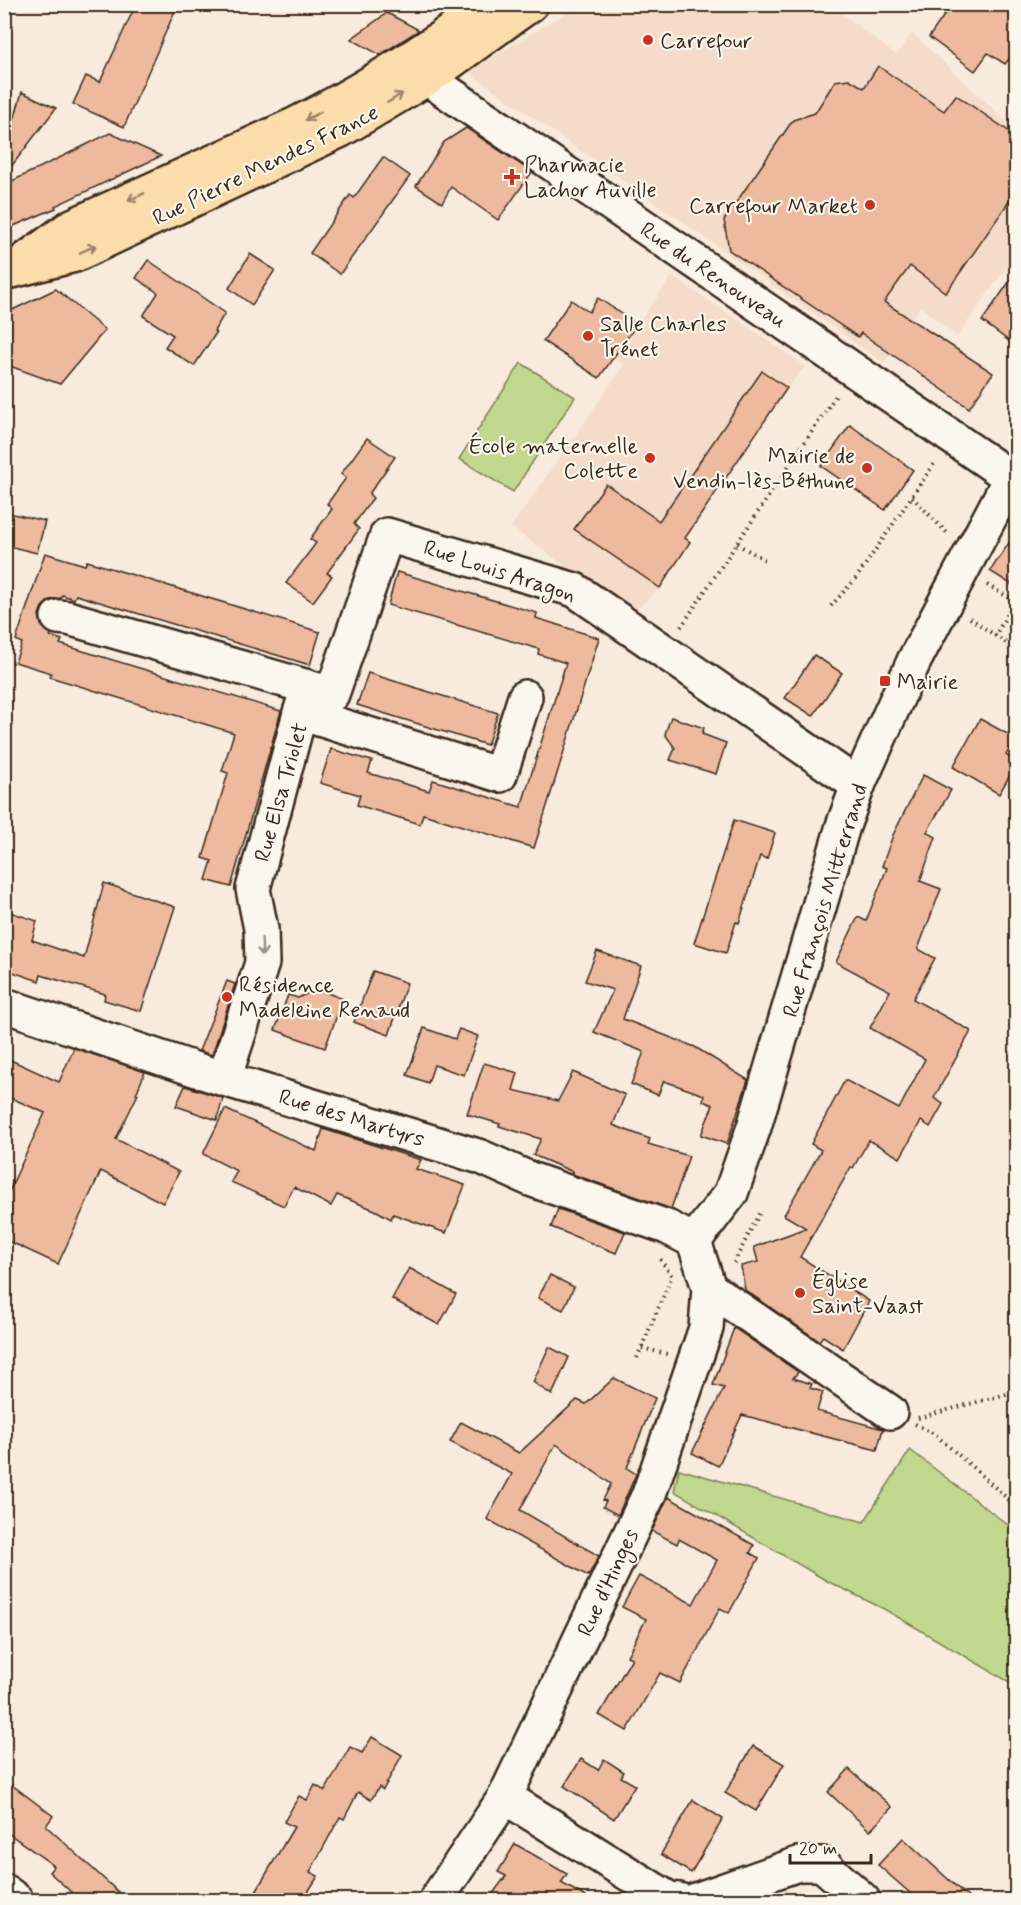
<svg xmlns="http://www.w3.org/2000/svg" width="1021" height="1905" font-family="Mynerve,sans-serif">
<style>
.built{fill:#f5dcca}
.green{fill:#c2d88e;stroke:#7e8156;stroke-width:1.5}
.building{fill:#edba9f;stroke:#3b2a1e;stroke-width:1.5}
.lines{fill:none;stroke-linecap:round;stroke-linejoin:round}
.minor-casing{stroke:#3b2a1e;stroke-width:38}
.major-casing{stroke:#3b2a1e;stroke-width:38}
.path{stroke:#3b2a1e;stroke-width:4;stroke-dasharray:1.5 4.5;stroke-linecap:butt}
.minor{stroke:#fbf7ec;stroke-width:33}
.major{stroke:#faddab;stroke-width:33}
.oneway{stroke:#9a8464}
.oneway2{stroke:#9b9085}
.poi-dot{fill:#c8321e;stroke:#fbf7ec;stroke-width:2}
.labels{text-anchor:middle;stroke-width:4.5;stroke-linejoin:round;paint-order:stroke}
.poi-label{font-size:22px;fill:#3b2a1e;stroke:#fbf7ec;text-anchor:start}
.street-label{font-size:22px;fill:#3b2a1e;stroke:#fbf7ec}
</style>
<rect width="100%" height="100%" fill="#f8ebdd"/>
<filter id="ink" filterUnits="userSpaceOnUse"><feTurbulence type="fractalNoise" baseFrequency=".0167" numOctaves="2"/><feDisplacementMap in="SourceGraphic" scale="12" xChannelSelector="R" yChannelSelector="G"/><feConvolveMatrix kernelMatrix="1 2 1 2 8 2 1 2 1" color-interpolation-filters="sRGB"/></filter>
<g filter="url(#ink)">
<!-- built -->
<g class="built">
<polygon points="579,5 831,5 896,55 912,33 1016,130 1016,254 957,337 920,306 884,363 468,72"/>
<polygon points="672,276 806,366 787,388 685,537 690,542 660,588 632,614 511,527 624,365 614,357"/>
</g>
<!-- green -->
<g class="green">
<polygon points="521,363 575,397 513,492 459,459"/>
<polygon points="910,1450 1016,1531 1016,1686 884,1609 827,1581 674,1491 679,1469 864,1522"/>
</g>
<!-- building -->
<g class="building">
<polygon points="136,4 178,4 124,127 73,104 86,76 100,82"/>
<polygon points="952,4 996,4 1017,19 1017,49 1005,64 988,53 975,71 929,37"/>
<polygon points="387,13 419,30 380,55 351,39"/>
<polygon points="878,66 944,111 956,95 1017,137 1017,190 946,293 910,266 884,302 993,373 969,408 861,333 858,337 729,250 724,220 793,120 815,113 835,81 849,79 864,88"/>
<polygon points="22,92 56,108 4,176 4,155"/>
<polygon points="466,128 532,172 498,220 451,187 442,203 416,186 444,142"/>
<polygon points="110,133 161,156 55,206 56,208 4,230 4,185"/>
<polygon points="383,157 410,176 340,274 310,253 350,195 354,198"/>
<polygon points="250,254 275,270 252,305 229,288"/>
<polygon points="148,260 225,313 214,331 216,333 194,366 165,347 173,335 143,316 158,293 136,278"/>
<polygon points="1017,271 1017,347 982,321"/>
<polygon points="56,289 105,330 60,384 4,364 4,314"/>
<polygon points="598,298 637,324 599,378 543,341 571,300 589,312"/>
<polygon points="762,371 787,388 685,538 690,542 660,588 574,529 606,484 659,521"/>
<polygon points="850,425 913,470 885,510 821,466"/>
<polygon points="367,438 395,457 369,494 373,498 354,524 359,529 327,573 332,576 313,602 286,583 316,543 310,539 332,509 327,504 346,478 341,474"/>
<polygon points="4,512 45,521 37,553 4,545"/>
<polygon points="1017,531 1017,588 990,571"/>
<polygon points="45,553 85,565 87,561 320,632 310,665 76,595 74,599 62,595 61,598 50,600 42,607 39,615 41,625 51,634 50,636 62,640 60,644 281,711 231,887 206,880 212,861 203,858 228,773 222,771 234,733 50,677 51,673 15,662 22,643 16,640"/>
<polygon points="397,572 537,613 536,618 599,638 534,848 423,814 420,824 357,805 360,795 320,783 331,749 372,761 368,773 429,791 433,780 521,807 566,663 538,654 539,649 388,605"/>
<polygon points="814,655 842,673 813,716 785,698"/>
<polygon points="368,673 498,713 487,745 357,705"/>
<polygon points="671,717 704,728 702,734 726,743 716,774 670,760 675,748 665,734"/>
<polygon points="980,719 1015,738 1006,755 1017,763 999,794 953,767"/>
<polygon points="923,775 951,790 927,832 936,837 920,881 941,889 918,949 935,958 913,999 971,1031 934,1098 943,1104 930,1127 921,1121 900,1158 869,1140 853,1168 851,1167 800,1257 869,1301 843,1349 823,1336 819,1341 745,1290 741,1266 758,1262 754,1247 806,1228 784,1215 821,1150 811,1144 845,1080 899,1109 925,1059 870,1028 890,991 836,962 858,917 866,921 887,868 882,866 893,835"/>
<polygon points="734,820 775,833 767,859 760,856 739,923 736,922 726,953 694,943"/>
<polygon points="104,883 175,907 141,1011 104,1000 105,994 41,975 39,981 4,969 4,910 37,921 32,940 84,958"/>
<polygon points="597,951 641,966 623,1019 695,1047 748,1080 727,1144 701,1135 713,1105 703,1101 704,1095 664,1081 658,1095 631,1084 644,1052 594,1032 613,990 585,981"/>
<polygon points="373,971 407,983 389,1035 354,1022"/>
<polygon points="227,981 235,984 212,1055 199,1051"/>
<polygon points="317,989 343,999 325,1048 275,1030 288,995 298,998"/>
<polygon points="424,1028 455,1039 459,1029 478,1036 464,1075 434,1065 428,1083 407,1075"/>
<polygon points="74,1048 145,1072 136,1094 138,1094 116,1139 179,1172 163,1203 101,1171 58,1264 4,1239 4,1202 45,1113 4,1095 4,1057 59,1082"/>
<polygon points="484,1063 518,1073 513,1090 558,1101 573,1072 625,1095 613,1125 650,1139 648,1144 689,1156 671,1209 572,1174 573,1172 533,1155 541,1139 499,1126 500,1124 467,1114"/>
<polygon points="185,1086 223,1098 217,1120 176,1106"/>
<polygon points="225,1109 316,1151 323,1129 421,1160 416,1169 465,1185 446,1233 393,1214 391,1219 375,1210 337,1195 331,1206 294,1187 284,1206 231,1182 237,1171 203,1154"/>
<polygon points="558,1209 625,1232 616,1253 551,1227"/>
<polygon points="409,1268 456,1294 439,1325 392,1299"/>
<polygon points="550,1275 574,1287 563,1310 538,1298"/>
<polygon points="734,1328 798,1372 793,1378 812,1384 810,1388 823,1392 817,1411 883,1429 877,1450 742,1415 718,1466 692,1453 724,1388 713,1385"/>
<polygon points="549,1347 569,1357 552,1395 533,1382"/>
<polygon points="614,1378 655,1398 627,1468 636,1474 618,1515 603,1507 606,1501 603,1500 611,1484 556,1444 520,1510 599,1556 588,1576 487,1519 512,1474 450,1442 461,1422 519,1453 577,1400 586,1404"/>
<polygon points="668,1497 754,1545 750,1553 759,1558 729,1613 720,1608 680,1683 660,1673 627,1731 599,1715 632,1658 627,1656 646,1619 622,1607 628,1596 639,1576 693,1604 717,1560 679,1539 677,1544 652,1531"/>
<polygon points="372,1737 402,1755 383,1790 379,1787 371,1800 358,1792 344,1819 340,1817 310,1872 318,1876 303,1900 272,1900 256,1891 294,1827 284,1822 299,1796 307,1800 315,1785 325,1791 350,1747 362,1753"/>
<polygon points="753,1746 784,1764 756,1811 725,1793"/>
<polygon points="581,1759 598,1770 604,1759 624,1772 621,1777 635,1785 614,1819 564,1786"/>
<polygon points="849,1769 892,1807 870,1831 828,1792"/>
<polygon points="4,1779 53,1816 46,1826 127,1900 80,1900 49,1872 54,1866 4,1830"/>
<polygon points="693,1800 723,1819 691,1873 661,1854"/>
<polygon points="903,1838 971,1900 918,1900 878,1865"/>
<polygon points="515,1844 567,1874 561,1883 592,1900 488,1900 506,1876 498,1872"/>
</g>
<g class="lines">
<!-- minor casing -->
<g class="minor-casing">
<g id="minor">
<polyline points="405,63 1010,477"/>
<polyline points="58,617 68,618 308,687"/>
<polyline points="300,713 308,687 332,694 387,535 575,590 846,777 859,783"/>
<polyline points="4,1005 224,1079 481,1157 530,1179 667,1227 694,1241"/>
<polyline points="224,1079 262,963 261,929 253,889 300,713 500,775 525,697"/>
<polyline points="694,1241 731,1193 754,1127 843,826 859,783 914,661 1016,468"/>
<polyline points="709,1288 890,1412"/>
<polyline points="505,1797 669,1899 679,1900"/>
<polyline points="4,1891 16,1900"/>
<polyline points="436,1900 505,1797 649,1494 706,1328 709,1288 694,1241"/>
<polyline points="696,1900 798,1864 822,1864 863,1900"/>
</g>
</g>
<!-- major casing -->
<g class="major-casing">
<g id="major">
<path d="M25,260L72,226L296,124C364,90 427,49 489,4"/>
<polyline points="4,273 75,255 341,130 428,78 531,4"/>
</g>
</g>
<!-- path -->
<g class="path">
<polyline points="912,497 949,535"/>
<polyline points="737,544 767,561"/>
<polyline points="987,585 1015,601 995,636"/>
<polyline points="831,606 857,577 936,461"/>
<polyline points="970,618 1016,650"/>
<polyline points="681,627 837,394"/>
<polyline points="734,1263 761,1210"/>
<polyline points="642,1348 667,1354"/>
<polyline points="637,1358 672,1276 660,1259"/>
<polyline points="918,1418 1014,1392 1016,1383"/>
<polyline points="915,1424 936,1435 1016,1506"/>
</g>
<!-- minor -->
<use href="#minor" class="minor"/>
<!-- major -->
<use href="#major" class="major"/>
</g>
<!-- one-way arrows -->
<defs><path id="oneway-shaft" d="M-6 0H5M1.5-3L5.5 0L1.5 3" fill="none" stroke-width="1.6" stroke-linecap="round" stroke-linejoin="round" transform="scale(1.5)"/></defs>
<g class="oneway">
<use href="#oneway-shaft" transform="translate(395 98) rotate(-32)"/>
<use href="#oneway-shaft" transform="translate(313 116) rotate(153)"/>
<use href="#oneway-shaft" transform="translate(136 197) rotate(156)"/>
<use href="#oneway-shaft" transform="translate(88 249) rotate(-24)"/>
</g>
<use class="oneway2" href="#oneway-shaft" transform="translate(262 947) rotate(88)"/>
</g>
<!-- markers -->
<g class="poi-dot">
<circle cx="648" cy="40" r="6"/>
<path d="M509 168h6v6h6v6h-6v6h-6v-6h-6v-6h6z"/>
<circle cx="870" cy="205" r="6"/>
<circle cx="588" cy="336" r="6"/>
<circle cx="650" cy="458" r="6"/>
<circle cx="867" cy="468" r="6"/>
<rect x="879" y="675" width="12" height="12" rx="3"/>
<circle cx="227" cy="997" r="6"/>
<circle cx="800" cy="1293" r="6"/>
</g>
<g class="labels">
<!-- poi labels -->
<g class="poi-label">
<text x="660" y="48">Carrefour</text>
<text x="524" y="172">Pharmacie<tspan x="524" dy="25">Lachor Auville</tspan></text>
<text x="858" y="213" text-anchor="end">Carrefour Market</text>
<text x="600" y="331">Salle Charles<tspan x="600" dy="25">Trénet</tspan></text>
<text x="638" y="453" text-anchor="end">École maternelle<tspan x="638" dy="25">Colette</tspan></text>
<text x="855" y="463" text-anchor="end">Mairie de<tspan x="855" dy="25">Vendin-lès-Béthune</tspan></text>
<text x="897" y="689">Mairie</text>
<text x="239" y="992">Résidence<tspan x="239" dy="25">Madeleine Renaud</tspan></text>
<text x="812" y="1288">Église<tspan x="812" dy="25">Saint-Vaast</tspan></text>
</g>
<!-- street labels -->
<g class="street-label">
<text transform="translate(265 164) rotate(-26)" y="8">Rue Pierre Mendes France</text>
<text transform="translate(714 274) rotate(34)" y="8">Rue du Renouveau</text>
<text transform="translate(500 570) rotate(18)" y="8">Rue Louis Aragon</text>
<text transform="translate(280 792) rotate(-74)" y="8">Rue Elsa Triolet</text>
<text transform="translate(824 900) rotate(-73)" y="8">Rue François Mitterrand</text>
<text transform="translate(352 1117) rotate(17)" y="8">Rue des Martyrs</text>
<text transform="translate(607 1582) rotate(-65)" y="8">Rue d'Hinges</text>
</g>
</g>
<!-- margin -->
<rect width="1021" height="1905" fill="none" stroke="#fbf7ec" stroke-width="24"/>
<rect x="12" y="12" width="997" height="1881" fill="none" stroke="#3b2a1e" stroke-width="2" filter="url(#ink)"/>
<!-- scale -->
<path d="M790 1854v9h81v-9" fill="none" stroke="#3b2a1e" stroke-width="3"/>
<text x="799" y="1854" font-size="18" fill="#3b2a1e" stroke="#fbf7ec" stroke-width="4.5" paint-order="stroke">20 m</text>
</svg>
